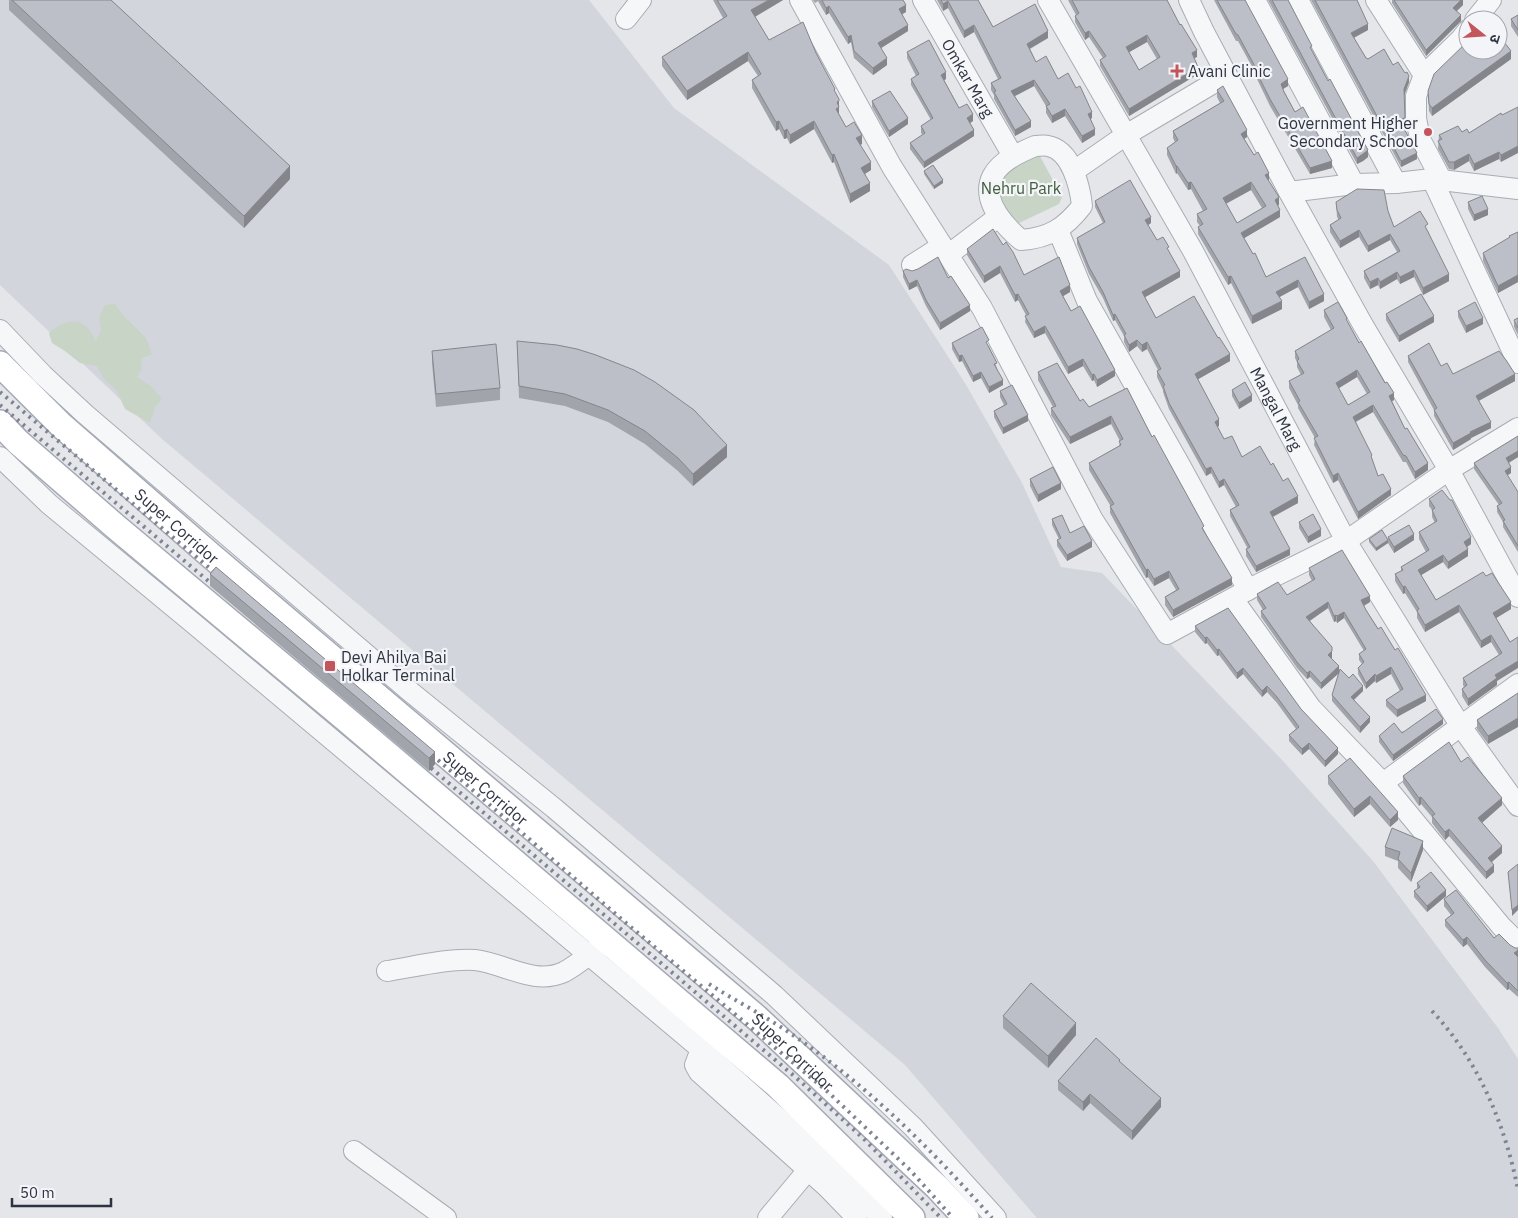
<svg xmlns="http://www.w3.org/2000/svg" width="1518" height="1218" font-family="'IBM Plex Sans','Noto Sans Devanagari',sans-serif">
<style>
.built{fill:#d2d5dc}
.green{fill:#c8d4c6}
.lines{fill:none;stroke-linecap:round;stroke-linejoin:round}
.minor-casing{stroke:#a9adb4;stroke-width:22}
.major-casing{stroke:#a4a9b5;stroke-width:28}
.minor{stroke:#f6f7f9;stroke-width:20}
.major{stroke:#fff;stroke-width:25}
.rail{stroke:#7f8493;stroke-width:4;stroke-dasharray:2.5 5;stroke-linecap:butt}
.wall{fill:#a2a4ab;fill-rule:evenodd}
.shaded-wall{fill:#84868b}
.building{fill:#bcbfc7;stroke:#84868b;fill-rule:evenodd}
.poi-dot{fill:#c2565c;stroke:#f4f5f8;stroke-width:2}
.labels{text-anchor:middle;stroke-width:4.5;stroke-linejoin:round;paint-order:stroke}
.poi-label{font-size:16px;fill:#2d3341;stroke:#f4f5f8;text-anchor:start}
.street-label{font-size:16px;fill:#2d3341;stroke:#f4f5f8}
.park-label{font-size:16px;fill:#3f5c3c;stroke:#f4f5f8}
</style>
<rect width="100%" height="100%" fill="#e4e6ea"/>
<!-- built -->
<polygon class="built" points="0,0 589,0 674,108 889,265 965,383 1021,481 1061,567 1102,573 1282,760 1373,861 1498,1028 1518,1059 1518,1218 1037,1218 905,1065 162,439 0,285"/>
<!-- green -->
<g class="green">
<polygon points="1036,149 1062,197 1059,204 1015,225 984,176"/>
<path d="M115,304L122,314L146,338L152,354L142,358L141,370L137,377L152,387L162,399L155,407L150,423L125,409L117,391L104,379L97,366L80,363L65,351L52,343L49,333C59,324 76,315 88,328C91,331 93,337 96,341L101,330L99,317L105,305Z"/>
</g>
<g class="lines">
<!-- minor casing -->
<g class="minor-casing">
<g id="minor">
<polyline points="800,0 892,167 982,308 1093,520 1167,634 1257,585 1346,541 1449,470 1518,428"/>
<path id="s1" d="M923,0L1013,156"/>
<path id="s2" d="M1048,0L1193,251L1346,541L1460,725L1518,806"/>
<polyline points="1189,0 1204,32 1289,192 1363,325 1449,470 1518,597"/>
<polyline points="1255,0 1354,184"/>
<polyline points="1298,0 1396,183"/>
<polyline points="1376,0 1424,75"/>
<polyline points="626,19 641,0"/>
<polyline points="1475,20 1491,0"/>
<path d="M1035,146C1039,146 1044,145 1048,146C1071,150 1080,186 1082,206C1065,228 1049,238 1021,240C992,215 970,181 1014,156C1021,152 1028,149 1035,146Z"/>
<polyline points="1074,171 1126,135 1227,75"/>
<polyline points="1432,179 1518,363"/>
<polyline points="1441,179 1420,139 1416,118 1416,96 1424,75 1460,40 1468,30"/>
<polyline points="1289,192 1354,184 1396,183 1432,179 1518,189"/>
<polyline points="1058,230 1087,301 1181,467 1248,590"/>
<polyline points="948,255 998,217"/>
<polyline points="912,265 942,246"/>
<polyline points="0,330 43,375 85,414 407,689 554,808 774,995 913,1127 996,1218"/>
<polyline points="0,457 49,504 193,623 701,1049 792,1130 882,1218"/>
<polyline points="1233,599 1311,708 1383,783 1501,926 1518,943"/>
<polyline points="1383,783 1518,684"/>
<path d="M387,971C413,967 449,958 475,960C504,963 534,986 564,972C576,966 587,956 598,948"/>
<polyline points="701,1049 695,1065 699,1072 827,1187 857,1218"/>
<polyline points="354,1151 446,1218"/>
<polyline points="768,1218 808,1170"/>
</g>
</g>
<!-- major casing -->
<g class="major-casing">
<g id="major">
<path id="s3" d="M0,364L62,426L209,554L757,1018L937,1187L966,1218"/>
<polyline points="0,423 18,442 116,527 347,720 778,1086 912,1218"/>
</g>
</g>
<!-- minor -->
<use href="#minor" class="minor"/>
<!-- major -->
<use href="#major" class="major"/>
<!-- rail -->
<g class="rail">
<polyline points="0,392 219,576"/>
<polyline points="0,405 213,585"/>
<polyline points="438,760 626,923 828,1092 910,1170 953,1218"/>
<polyline points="431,768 800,1081 863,1138 941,1218"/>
<path d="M709,984C739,1003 771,1019 800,1040C872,1090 934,1152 992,1218"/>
<path d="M1432,1011C1478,1060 1505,1124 1518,1190"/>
</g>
</g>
<!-- wall -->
<g class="wall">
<polygon points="9,0 111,0 290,179 244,228 9,10"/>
<polygon points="713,0 783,0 755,17 769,40 816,53 835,93 839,106 839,115 846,127 862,144 860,145 871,170 865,174 870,191 850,203 834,162 832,163 814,129 790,144 787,138 784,139 779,129 776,131 752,88 752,80 758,76 748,61 687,100 662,66 662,57 723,18"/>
<polygon points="813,0 903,0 906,12 902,14 908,31 881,48 887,65 873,75 854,58 851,42 848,44 829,13 826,15 818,1 815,3"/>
<polygon points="937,0 978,0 993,27 1048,38 1030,49 1036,62 1058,79 1092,118 1090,119 1095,135 1082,143 1065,116 1052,123 1046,113 1046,106 1034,86 1015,96 1031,127 1015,136 994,99 994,95 991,90 991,83 998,79 974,32 964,38 948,8 943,11"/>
<path d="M1068,0H1167L1197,57L1194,58L1198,74L1129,116L1100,66V60L1103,58L1089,37L1085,40L1075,22V16L1076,15ZM1147,42L1157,59L1139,70L1129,52Z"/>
<polygon points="1214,0 1245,0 1288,86 1283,89 1295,112 1332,168 1310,174 1270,106 1256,77 1256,74 1238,41 1236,41"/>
<polygon points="1268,0 1288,0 1312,52 1368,157 1363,161 1357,164"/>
<polygon points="1311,0 1357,0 1368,30 1354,38 1366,58 1393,65 1409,82 1404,95 1405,124 1403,125 1417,159 1401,167"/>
<polygon points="1392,0 1463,0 1463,5 1457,11 1461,21 1426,56 1392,3"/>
<polygon points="1518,15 1518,37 1511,26 1511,19"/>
<polygon points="907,52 946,79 944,80 959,108 973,121 970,123 974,136 924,168 910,149 910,143 923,135 921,133 921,126 931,120 911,85 911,79 916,76 907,58"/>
<polygon points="1511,59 1432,116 1429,111 1428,91"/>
<path d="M1217,90L1247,137L1244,139L1269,180H1268L1279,205H1278L1280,217L1244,238L1266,277L1305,257L1324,301L1309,309L1298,287L1279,297L1282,309L1252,324L1231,283L1228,285L1198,234V227L1200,226L1197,222V214L1203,211L1191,189L1188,190L1177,173L1176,174L1167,155V148L1175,142L1173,138V131L1220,103L1217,97ZM1251,190L1262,208L1237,223L1226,204Z"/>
<polygon points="872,101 908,124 889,137 872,107"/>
<polygon points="1501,113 1501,162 1499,159 1474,171 1469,161 1454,170 1449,169 1438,149 1439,135 1462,132 1469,133"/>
<polygon points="924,171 943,183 934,189 924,174"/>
<polygon points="1095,201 1151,223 1148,225 1157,240 1169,252 1180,277 1145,297 1156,318 1230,361 1198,379 1219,426 1217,427 1224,439 1242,457 1271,465 1283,481 1298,503 1273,517 1290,555 1256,572 1246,556 1246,549 1248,549 1230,516 1230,510 1236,507 1224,485 1219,488 1211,473 1206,476 1169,409 1163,392 1163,390 1157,377 1157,371 1158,370 1147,349 1142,352 1137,346 1129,352 1124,342 1124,336 1115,320 1113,321 1103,298 1089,274 1077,244 1077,238 1103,223 1095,207"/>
<polygon points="1336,202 1388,211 1394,227 1428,231 1449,281 1423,295 1414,277 1400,284 1397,279 1380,289 1378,285 1370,289 1364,278 1364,271 1397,252 1390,240 1368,252 1359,237 1340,248 1330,232 1330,225 1339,220 1337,217"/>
<polygon points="1468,202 1488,215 1474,221 1468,209"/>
<polygon points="1518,232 1518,282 1498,293 1483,261 1483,253 1509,238 1509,236"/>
<polygon points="1003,245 1024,275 1070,292 1063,296 1071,311 1115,376 1097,387 1094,380 1092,381 1083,366 1068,374 1045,333 1034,338 1025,322 1026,315 1018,300 1015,302 1000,273 984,283 967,255 967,249"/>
<polygon points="903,271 970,311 940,330 926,306 917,286 909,290 903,277"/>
<path d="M1324,310L1347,322L1394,400L1392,401L1405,429L1428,470L1415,479L1406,462H1403L1373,412L1356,422L1372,460L1378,476L1391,495L1358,519L1338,480L1333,483L1314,445L1315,438L1298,408V405L1289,388V381L1301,375L1297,367V362L1295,358V351L1331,330L1324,317ZM1357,377L1367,394L1348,405L1338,388Z"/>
<polygon points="1458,311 1483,324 1466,333 1458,317"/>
<polygon points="1386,314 1434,322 1399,342 1386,320"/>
<polygon points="1518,318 1518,335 1514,327 1514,320"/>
<polygon points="517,341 727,457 693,486 678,471 645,444 608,422 565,406 519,398"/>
<polygon points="952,343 989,346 1003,385 989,393 981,378 973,382 962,361 959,362 952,349"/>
<polygon points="432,351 500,388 500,400 436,407 432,363"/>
<polygon points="1408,356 1441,366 1453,374 1515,381 1479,401 1491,428 1471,438 1471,439 1453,450 1434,416 1434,410 1408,362"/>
<polygon points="1038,372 1080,401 1089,407 1127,388 1152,437 1204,530 1232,585 1173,617 1165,605 1165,597 1176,590 1169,578 1154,586 1148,577 1146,578 1110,513 1110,505 1089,470 1089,463 1119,446 1120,441 1111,424 1070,444 1051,415 1051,408 1053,407 1038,380"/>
<polygon points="1232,390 1252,401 1239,409 1232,396"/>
<polygon points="1000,391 1028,421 1003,434 994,417 994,411 1004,405 1000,397"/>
<polygon points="1518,436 1518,457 1509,463 1511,473 1507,475 1518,492 1518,552 1503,527 1503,522 1497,512 1497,506 1499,505 1474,469 1474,463"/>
<polygon points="1030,479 1061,489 1038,502 1030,486"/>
<polygon points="1429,499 1471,544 1467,547 1468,556 1448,569 1443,562 1421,575 1436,600 1486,576 1511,609 1496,618 1510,642 1497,681 1497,685 1468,706 1462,696 1462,689 1464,687 1463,685 1463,678 1499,655 1491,642 1481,648 1459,612 1425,632 1417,618 1417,612 1405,593 1403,594 1395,581 1395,574 1401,571 1401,567 1426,552 1419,539 1419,532 1435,523 1432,517 1432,510 1429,506"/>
<polygon points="1052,519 1070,533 1092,547 1067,561 1057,546 1057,540 1059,539 1052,525"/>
<polygon points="1299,522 1321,536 1308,543 1299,528"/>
<polygon points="1388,537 1414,540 1394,553 1388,543"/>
<polygon points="1369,539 1388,543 1376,551 1369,542"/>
<polygon points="216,567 435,764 429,771 210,586 210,574"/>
<polygon points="1309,568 1370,602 1364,606 1366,610 1426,701 1397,717 1386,706 1386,700 1400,691 1391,674 1376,683 1375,681 1366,689 1358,674 1358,668 1362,664 1359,660 1359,654 1364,651 1344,618 1337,623 1336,621 1334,622 1328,608 1310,621 1332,658 1331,658 1339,673 1349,678 1363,691 1354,700 1370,722 1360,733 1332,701 1332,695 1339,673 1321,689 1310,677 1307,679 1297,668 1261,617 1261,611 1263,610 1257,600 1257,594 1287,595 1312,581 1309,575"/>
<polygon points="1195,626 1301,709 1338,754 1325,767 1309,749 1302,755 1289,741 1289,735 1296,729 1277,703 1267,692 1262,697 1243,674 1237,679 1219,655 1217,656 1207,643 1205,644 1195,632"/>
<polygon points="1518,693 1488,744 1477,729 1477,720"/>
<polygon points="1443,724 1393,761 1379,742 1379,736"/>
<polygon points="1350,758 1398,820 1390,827 1370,804 1354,817 1328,784 1328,776"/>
<polygon points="1461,762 1502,805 1482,823 1502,853 1492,862 1494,872 1486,879 1449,836 1445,840 1432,823 1432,817 1421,804 1419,806 1403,783 1403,776"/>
<polygon points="1385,847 1423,850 1411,882 1398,868 1398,861 1385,856"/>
<polygon points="1417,883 1446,896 1427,912 1414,897 1414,891 1417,889"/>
<polygon points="1444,899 1494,938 1518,957 1518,997 1509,989 1507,990 1485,967 1467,944 1463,947 1445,926 1445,920 1451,915 1444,906"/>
<polygon points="1003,1016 1076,1035 1048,1068 1003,1028"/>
<polygon points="1120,1062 1161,1107 1132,1140 1090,1103 1083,1111 1058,1090 1058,1081"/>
</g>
<!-- shaded-wall -->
<g class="shaded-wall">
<polygon points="769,0 783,0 751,19 751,10"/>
<polygon points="1461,0 1463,0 1463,5 1453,14 1453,8"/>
<polygon points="948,1 948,8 943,11 943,4"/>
<polygon points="906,5 906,12 899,16 899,9"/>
<polygon points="829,6 829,13 826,15 826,8"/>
<polygon points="1461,15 1461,21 1426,56 1426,50"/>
<polygon points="1368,24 1368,30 1351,39 1351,33"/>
<polygon points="908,25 908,31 878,50 878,43"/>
<polygon points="974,25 974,32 964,38 964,31"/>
<polygon points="1048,31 1048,38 1027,50 1027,44"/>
<polygon points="1089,31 1089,37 1085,40 1085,33"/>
<polygon points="851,35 851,42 848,44 848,37"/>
<polygon points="1147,35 1147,42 1126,54 1126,47"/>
<polygon points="1197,50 1197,57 1192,59 1192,53"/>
<polygon points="1511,51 1511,59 1432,116 1432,108"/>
<polygon points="748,52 748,61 687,100 687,91"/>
<polygon points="887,58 887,65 873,75 873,68"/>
<polygon points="1198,67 1198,74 1129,116 1129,109"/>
<polygon points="946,72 946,79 941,82 941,75"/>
<polygon points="1409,76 1409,82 1404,96 1404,89"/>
<polygon points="1288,79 1288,86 1281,90 1281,84"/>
<polygon points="1034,80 1034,86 1011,98 1011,91"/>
<polygon points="839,101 839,115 836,109 837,102"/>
<polygon points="1065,109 1065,116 1052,123 1052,116"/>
<polygon points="1092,112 1092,118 1088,121 1088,114"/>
<polygon points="973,114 973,121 967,125 967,118"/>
<polygon points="908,118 908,124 889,137 889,131"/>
<polygon points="1405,118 1405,124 1403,125 1401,129 1401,119"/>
<polygon points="779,121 779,129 776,131 776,122"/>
<polygon points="814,121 814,129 790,144 790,135"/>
<polygon points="1031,121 1031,127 1015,136 1015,130"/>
<polygon points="787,129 787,138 784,139 784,131"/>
<polygon points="1095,129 1095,135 1082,143 1082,136"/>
<polygon points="974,130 974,136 924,168 924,162"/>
<polygon points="1247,130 1247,137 1241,141 1241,134"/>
<polygon points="862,135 862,144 856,147 856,138"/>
<polygon points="1518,146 1518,153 1501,162 1501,155"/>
<polygon points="1368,150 1368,157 1363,161 1357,164 1357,158"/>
<polygon points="1499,152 1499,159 1474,171 1474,164"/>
<polygon points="1417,153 1417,159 1401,167 1401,161"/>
<polygon points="834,154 834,162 832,163 832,155"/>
<polygon points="1469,154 1469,161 1454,170 1454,162"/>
<polygon points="1332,161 1332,168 1310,174 1310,168"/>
<polygon points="871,162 871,170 861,176 861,168"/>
<polygon points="290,166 290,179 244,228 244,216"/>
<polygon points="1176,166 1177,166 1177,173 1176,174"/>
<polygon points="1269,173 1269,180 1265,182 1265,175"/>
<polygon points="943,180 943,183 934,189 934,186"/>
<polygon points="1191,182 1191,189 1188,190 1188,183"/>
<polygon points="1251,182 1251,190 1223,205 1223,198"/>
<polygon points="870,183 870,191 850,203 850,194"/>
<polygon points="1279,197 1279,205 1275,207 1275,200"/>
<polygon points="1488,209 1488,215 1474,221 1474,215"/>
<polygon points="1280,210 1280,217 1241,240 1241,233"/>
<polygon points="1151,217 1151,223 1145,227 1145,220"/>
<polygon points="1359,230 1359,237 1340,248 1340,241"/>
<polygon points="1390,234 1390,240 1368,252 1368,246"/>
<polygon points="1000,266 1000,273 984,283 984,276"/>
<polygon points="1414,270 1414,277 1400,284 1400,277"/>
<polygon points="1180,271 1180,277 1142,299 1142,292"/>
<polygon points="1397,272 1397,279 1380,289 1380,282"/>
<polygon points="1449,274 1449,281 1423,295 1423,288"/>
<polygon points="1518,275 1518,282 1498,293 1498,286"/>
<polygon points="1231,276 1231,283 1228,285 1228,277"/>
<polygon points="1378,278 1378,285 1370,289 1370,282"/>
<polygon points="917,280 917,286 909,290 909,284"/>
<polygon points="1298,280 1298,287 1276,299 1276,292"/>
<polygon points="1070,285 1070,292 1060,298 1060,291"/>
<polygon points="1018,294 1018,300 1015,302 1015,295"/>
<polygon points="1324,294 1324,301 1309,309 1309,302"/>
<polygon points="1282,301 1282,309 1252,324 1252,316"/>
<polygon points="970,305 970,311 940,330 940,323"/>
<polygon points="1115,314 1115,320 1113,321 1113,315"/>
<polygon points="1434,316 1434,322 1399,342 1399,336"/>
<polygon points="1483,318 1483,324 1466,333 1466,326"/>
<polygon points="1045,326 1045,333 1034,338 1034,332"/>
<polygon points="1137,340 1137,346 1129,352 1129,345"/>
<polygon points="1147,342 1147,349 1142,352 1142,345"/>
<polygon points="1230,354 1230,361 1195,381 1195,374"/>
<polygon points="962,355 962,361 959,362 959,356"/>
<polygon points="1083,359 1083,366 1068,374 1068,367"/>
<polygon points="1115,370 1115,376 1097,387 1097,380"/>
<polygon points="1357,370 1357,377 1336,390 1336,383"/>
<polygon points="981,372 981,378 973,382 973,376"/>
<polygon points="1094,374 1094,380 1092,381 1092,375"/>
<polygon points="1515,374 1515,381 1476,402 1476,396"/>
<polygon points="1003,380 1003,385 989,393 989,387"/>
<polygon points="1394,393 1394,400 1389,403 1389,396"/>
<polygon points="1252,395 1252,401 1239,409 1239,403"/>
<polygon points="1373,405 1373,412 1353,423 1353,417"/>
<polygon points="1028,415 1028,421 1003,434 1003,428"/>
<polygon points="1111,416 1111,424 1070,444 1070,437"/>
<polygon points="1219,419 1219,426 1215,428 1215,422"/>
<polygon points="1491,422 1491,428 1471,438 1471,439 1453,450 1453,443 1470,432"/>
<polygon points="727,445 727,457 693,486 693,474"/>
<polygon points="1518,451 1518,457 1506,464 1506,458"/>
<polygon points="1428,463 1428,470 1415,479 1415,472"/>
<polygon points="1211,467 1211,473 1206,476 1206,469"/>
<polygon points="1511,467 1511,473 1505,477 1505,471"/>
<polygon points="1338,473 1338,480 1333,483 1333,476"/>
<polygon points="1224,479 1224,485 1219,488 1219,482"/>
<polygon points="1061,483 1061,489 1038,502 1038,495"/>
<polygon points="1391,489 1391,495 1358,519 1358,512"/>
<polygon points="1298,496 1298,503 1270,518 1270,512"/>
<polygon points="1321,529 1321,536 1308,543 1308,537"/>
<polygon points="1414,534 1414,540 1394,553 1394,547"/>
<polygon points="1471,537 1471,544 1464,549 1464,542"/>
<polygon points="1388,540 1388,543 1376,551 1376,548"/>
<polygon points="1092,541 1092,547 1067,561 1067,555"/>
<polygon points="1290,549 1290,555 1256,572 1256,566"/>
<polygon points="1468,549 1468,556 1448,569 1448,562"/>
<polygon points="1443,555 1443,562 1418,577 1418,570"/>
<polygon points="1148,569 1148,577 1146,578 1146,570"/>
<polygon points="1169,571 1169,578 1154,586 1154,579"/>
<polygon points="1232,578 1232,585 1173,617 1173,610"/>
<polygon points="1405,586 1405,593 1403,594 1403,587"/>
<polygon points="1370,596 1370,602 1361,607 1361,600"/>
<polygon points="1328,602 1328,608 1306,623 1306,617"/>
<polygon points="1511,602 1511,609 1493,620 1493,613"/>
<polygon points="1459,605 1459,612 1425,632 1425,625"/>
<polygon points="1344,612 1344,618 1337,623 1337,616"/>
<polygon points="1336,615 1336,621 1334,622 1334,616"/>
<polygon points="1491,635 1491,642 1481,648 1481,641"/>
<polygon points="1207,637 1207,643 1205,644 1205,638"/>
<polygon points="1219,649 1219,655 1217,656 1217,650"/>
<polygon points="1332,651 1332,658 1328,661 1328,655"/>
<polygon points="1518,661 1518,668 1497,681 1497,685 1468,706 1468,699 1495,675"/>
<polygon points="1339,666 1339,673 1321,689 1321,683"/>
<polygon points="1391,667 1391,674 1376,683 1376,676"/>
<polygon points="1243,668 1243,674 1237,679 1237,673"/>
<polygon points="1310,671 1310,677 1307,679 1307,673"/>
<polygon points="1375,674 1375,681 1366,689 1366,683"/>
<polygon points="1267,686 1267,692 1262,697 1262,691"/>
<polygon points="1363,686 1363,691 1351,702 1351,697"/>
<polygon points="1426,695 1426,701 1397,717 1397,710"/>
<polygon points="1370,717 1370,722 1360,733 1360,727"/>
<polygon points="1518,718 1518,727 1488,744 1488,736"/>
<polygon points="1443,719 1443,724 1393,761 1393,755"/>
<polygon points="1309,743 1309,749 1302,755 1302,749"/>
<polygon points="1338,748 1338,754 1325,767 1325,761"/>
<polygon points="435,752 435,764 429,771 429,758"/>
<polygon points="1370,796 1370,804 1354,817 1354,809"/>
<polygon points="1421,797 1421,804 1419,806 1419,798"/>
<polygon points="1502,798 1502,805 1478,826 1478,818"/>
<polygon points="1398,812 1398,820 1390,827 1390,820"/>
<polygon points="1449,829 1449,836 1445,840 1445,832"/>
<polygon points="1423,841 1423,850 1411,882 1411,873"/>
<polygon points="1502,846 1502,853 1488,865 1488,858"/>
<polygon points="1494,865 1494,872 1486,879 1486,872"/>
<polygon points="1446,890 1446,896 1427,912 1427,906"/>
<polygon points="1518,905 1518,910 1512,916 1512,910"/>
<polygon points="1467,937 1467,944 1463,947 1463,940"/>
<polygon points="1518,950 1518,957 1514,953"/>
<polygon points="1509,982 1509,989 1507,990 1507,983"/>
<polygon points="1076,1023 1076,1035 1048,1068 1048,1056"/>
<polygon points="1090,1094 1090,1103 1083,1111 1083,1102"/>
<polygon points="1161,1098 1161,1107 1132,1140 1132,1131"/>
</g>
<!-- building -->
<g class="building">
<polygon points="12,0 111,0 290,166 244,216"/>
<polygon points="717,0 769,0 751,10 769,40 803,22 816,53 835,89 834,90 839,99 839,101 837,102 839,107 836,109 846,127 854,122 862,135 856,138 871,162 861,168 870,183 850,194 834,154 832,155 814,121 790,135 787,129 784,131 779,121 776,122 752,80 761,74 748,52 687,91 662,57 727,16"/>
<polygon points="822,0 903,0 906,5 899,9 908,25 878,43 887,58 873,68 854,51 851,35 848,37 829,6 826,8"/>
<polygon points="941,0 978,0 993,27 1035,4 1048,31 1027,44 1036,62 1046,56 1058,79 1068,73 1076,88 1080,86 1092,112 1088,114 1095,129 1082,136 1065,109 1052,116 1046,106 1050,104 1034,80 1011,91 1031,121 1015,130 994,92 996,91 991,83 1001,78 974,25 964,31 948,1 943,4"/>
<path d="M1072,0H1167L1180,25L1181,24L1197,50L1192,53L1198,67L1129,109L1100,60L1106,56L1089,31L1085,33L1075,16L1079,13ZM1147,35L1160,57L1139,70L1126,47Z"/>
<polygon points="1217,0 1245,0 1288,79 1281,84 1284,92 1295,112 1303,107 1332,161 1310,168 1270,99 1256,71 1257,70 1238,35 1236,34"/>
<polygon points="1272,0 1288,0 1312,46 1310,47 1328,81 1330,79 1368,150 1363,154 1357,158"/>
<polygon points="1315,0 1357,0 1368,24 1351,33 1366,58 1368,59 1384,49 1393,65 1398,62 1405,73 1407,72 1409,76 1404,89 1405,118 1401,119 1403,122 1401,123 1417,153 1401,161"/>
<polygon points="1394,0 1461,0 1453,8 1461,15 1426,50"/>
<polygon points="1518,15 1518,30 1511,19"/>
<polygon points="1498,34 1511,51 1432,108 1429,104 1428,91 1434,74 1468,41 1468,50 1498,50"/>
<polygon points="929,40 946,72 941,75 959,108 967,104 973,114 967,118 974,130 924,162 910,143 925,133 921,126 933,118 911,79 919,74 907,52"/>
<path d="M1223,86L1247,130L1241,134L1254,155L1258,152L1269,173L1265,175L1279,197L1275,200L1280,210L1241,233L1253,254L1255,253L1266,277L1305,257L1324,294L1309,302L1298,280L1276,292L1282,301L1252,316L1231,276L1228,277L1198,227L1203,224L1197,214L1207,209L1191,182L1188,183L1177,166H1176L1167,148L1178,140L1173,131L1224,101L1217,90ZM1251,182L1266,206L1237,223L1223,198Z"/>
<polygon points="890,91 908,118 889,131 872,101"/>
<polygon points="1518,107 1518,146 1501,155 1499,152 1474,164 1469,154 1454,162 1449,162 1438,141 1442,139 1439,135 1458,126 1462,132 1467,129 1469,133 1501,113 1502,115"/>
<polygon points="933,165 943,180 934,186 924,171"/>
<polygon points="1130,180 1151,217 1145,220 1157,240 1163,237 1169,247 1167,248 1180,271 1142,292 1156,318 1194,296 1218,338 1219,337 1230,354 1195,374 1219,419 1215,422 1224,439 1232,436 1242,457 1260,446 1271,465 1273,463 1283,481 1288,478 1298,496 1270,512 1290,549 1256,566 1246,549 1250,547 1230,510 1239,505 1224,479 1219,482 1211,467 1206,469 1169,403 1163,386 1165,385 1157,371 1161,369 1147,342 1142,345 1137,340 1129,345 1124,335 1126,334 1115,314 1113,315 1103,292 1089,267 1077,238 1105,222 1095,201"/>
<polygon points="1357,189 1384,190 1388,211 1394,227 1420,211 1428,224 1425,226 1449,274 1423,288 1414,270 1400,277 1397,272 1380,282 1378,278 1370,282 1364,271 1400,251 1390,234 1368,246 1359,230 1340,241 1330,225 1341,218 1337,210 1336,202"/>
<polygon points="1482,196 1488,209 1474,215 1468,202"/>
<polygon points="993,229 1003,245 1006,242 1013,252 1024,275 1059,257 1070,285 1060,291 1071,311 1080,306 1115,370 1097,380 1094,374 1092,375 1083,359 1068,367 1045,326 1034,332 1025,316 1029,314 1018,294 1015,295 1000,266 984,276 967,249"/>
<polygon points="1518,232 1518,275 1498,286 1483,253 1510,237 1509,236"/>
<polygon points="938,257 948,278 951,276 970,305 940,323 926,300 917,280 909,284 903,271 906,269 912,271 918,269"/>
<polygon points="1421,294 1434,316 1399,336 1386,314"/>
<path d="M1338,302L1347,318L1346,319L1359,343L1361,341L1385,383L1387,382L1394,393L1389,396L1405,429L1407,428L1428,463L1415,472L1406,456L1403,455L1373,405L1353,417L1372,455L1371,456L1378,476L1383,474L1391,489L1358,512L1338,473L1333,476L1314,438L1318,436L1298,402L1300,401L1289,381L1304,373L1297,361L1299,359L1295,351L1334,328L1324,310ZM1357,370L1370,392L1348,405L1336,383Z"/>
<polygon points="1475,302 1483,318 1466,326 1458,311"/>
<polygon points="1518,318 1518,328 1514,320"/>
<polygon points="982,327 989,340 986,342 997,363 994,364 1003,380 989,387 981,372 973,376 962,355 959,356 952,343"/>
<polygon points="517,341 557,345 577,349 596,355 634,370 655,382 694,410 727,445 693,474 678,458 645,431 608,410 565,394 519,386"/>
<polygon points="1429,343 1441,366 1447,363 1453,374 1499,351 1506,360 1515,374 1476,396 1491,422 1470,432 1471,433 1453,443 1434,410 1437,408 1408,356"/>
<polygon points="496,344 500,388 436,394 432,351"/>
<polygon points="1057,363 1080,401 1083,399 1089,407 1127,388 1152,437 1154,435 1204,526 1202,528 1232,578 1173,610 1165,597 1179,589 1169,571 1154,579 1148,569 1146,570 1110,506 1114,504 1089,463 1121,445 1119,441 1123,439 1111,416 1070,437 1051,408 1056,406 1038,372"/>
<polygon points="1245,382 1252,395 1239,403 1232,390"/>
<polygon points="1012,385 1028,415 1003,428 994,411 1007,404 1000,391"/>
<polygon points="1518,436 1518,451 1506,458 1511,467 1505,471 1518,492 1518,546 1503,521 1505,520 1497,506 1502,503 1474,463"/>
<polygon points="1053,467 1061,483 1038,495 1030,479"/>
<polygon points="1442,490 1450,500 1452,500 1471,537 1464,542 1468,549 1448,562 1443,555 1418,570 1436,600 1483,572 1486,576 1492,573 1511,602 1493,613 1510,642 1518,637 1518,661 1495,675 1497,678 1468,699 1462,689 1467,685 1463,678 1502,653 1491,635 1481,641 1459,605 1425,625 1417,611 1419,609 1405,586 1403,587 1395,574 1403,570 1401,567 1429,550 1419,532 1437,521 1432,510 1435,508 1429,499"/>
<polygon points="1313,514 1321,529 1308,537 1299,522"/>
<polygon points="1062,515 1070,533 1084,526 1092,541 1067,555 1057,540 1061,538 1052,519"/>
<polygon points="1409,525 1414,534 1394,547 1388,537"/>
<polygon points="1382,530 1388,540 1376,548 1369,539"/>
<polygon points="1342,550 1370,596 1361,600 1366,610 1378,629 1381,627 1395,650 1398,648 1426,695 1397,710 1386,700 1403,689 1391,667 1376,676 1375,674 1366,683 1358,668 1364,662 1359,654 1366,649 1344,612 1337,616 1336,615 1334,616 1328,602 1306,617 1332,647 1332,651 1328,655 1339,666 1321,683 1310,671 1307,673 1297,662 1261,611 1266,608 1257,594 1278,582 1287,595 1315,579 1309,568"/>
<polygon points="216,567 435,752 429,758 210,574"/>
<polygon points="1228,608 1301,709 1338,748 1325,761 1309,743 1302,749 1289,735 1299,727 1277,697 1267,686 1262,691 1243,668 1237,673 1219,649 1217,650 1207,637 1205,638 1195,626"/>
<polygon points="1340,669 1349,678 1353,674 1363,686 1351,697 1370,717 1360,727 1332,695"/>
<polygon points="1518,693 1518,718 1488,736 1477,720"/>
<polygon points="1436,709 1443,719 1393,755 1379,736 1394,723 1402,733"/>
<polygon points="1449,742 1461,762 1468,757 1502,798 1478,818 1502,846 1488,858 1494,865 1486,872 1449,829 1445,832 1432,816 1435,814 1421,797 1419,798 1403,776"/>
<polygon points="1350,758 1398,812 1390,820 1370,796 1354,809 1328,776"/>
<polygon points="1392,828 1423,841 1411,873 1398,859 1400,852 1385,847"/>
<polygon points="1518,864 1518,905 1512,910 1508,872"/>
<polygon points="1431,872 1446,890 1427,906 1414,891 1420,887 1417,883"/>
<polygon points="1456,890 1494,938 1499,934 1510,945 1515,948 1518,948 1518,950 1514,953 1518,957 1518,991 1509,982 1507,983 1485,960 1467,937 1463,940 1445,920 1454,913 1444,899"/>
<polygon points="1031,983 1076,1023 1048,1056 1003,1016"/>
<polygon points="1096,1038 1120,1060 1119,1061 1161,1098 1132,1131 1090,1094 1083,1102 1058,1081"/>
</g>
<!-- markers -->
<g class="poi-dot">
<path d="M1174.5 63.5h5v5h5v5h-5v5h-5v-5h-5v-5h5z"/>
<circle cx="1428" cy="132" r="5"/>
<rect x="324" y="660" width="12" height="12" rx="2.5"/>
</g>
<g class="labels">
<!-- poi labels -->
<g class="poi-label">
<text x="1188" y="77">Avani Clinic</text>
<text x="1418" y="129" text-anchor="end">Government Higher<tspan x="1418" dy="18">Secondary School</tspan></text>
<text x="341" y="663">Devi Ahilya Bai<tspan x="341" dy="18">Holkar Terminal</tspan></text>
</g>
<!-- street labels -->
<g class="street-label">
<text dy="6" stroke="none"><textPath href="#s1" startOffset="90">Omkar Marg</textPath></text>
<text dy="6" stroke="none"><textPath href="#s2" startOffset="468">Mangal Marg</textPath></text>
<text dy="6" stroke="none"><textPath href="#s3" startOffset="240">Super Corridor</textPath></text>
<text dy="6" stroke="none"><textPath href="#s3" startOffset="645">Super Corridor</textPath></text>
<text dy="6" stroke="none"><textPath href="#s3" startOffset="1050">Super Corridor</textPath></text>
</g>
<!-- park labels -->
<g class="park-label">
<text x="1021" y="194">Nehru Park</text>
</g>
</g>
<!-- north arrow -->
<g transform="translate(1483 35) rotate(107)"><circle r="24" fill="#f4f5f8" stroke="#a4a7af"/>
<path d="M0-4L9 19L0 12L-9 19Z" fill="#c2565c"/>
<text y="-8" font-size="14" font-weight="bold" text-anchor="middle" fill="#2d3341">उ</text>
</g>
<!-- scale -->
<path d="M12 1198v8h99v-8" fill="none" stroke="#2d3341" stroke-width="2.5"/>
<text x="20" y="1198" font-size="15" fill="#2d3341" stroke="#f4f5f8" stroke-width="4" paint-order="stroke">50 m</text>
</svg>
